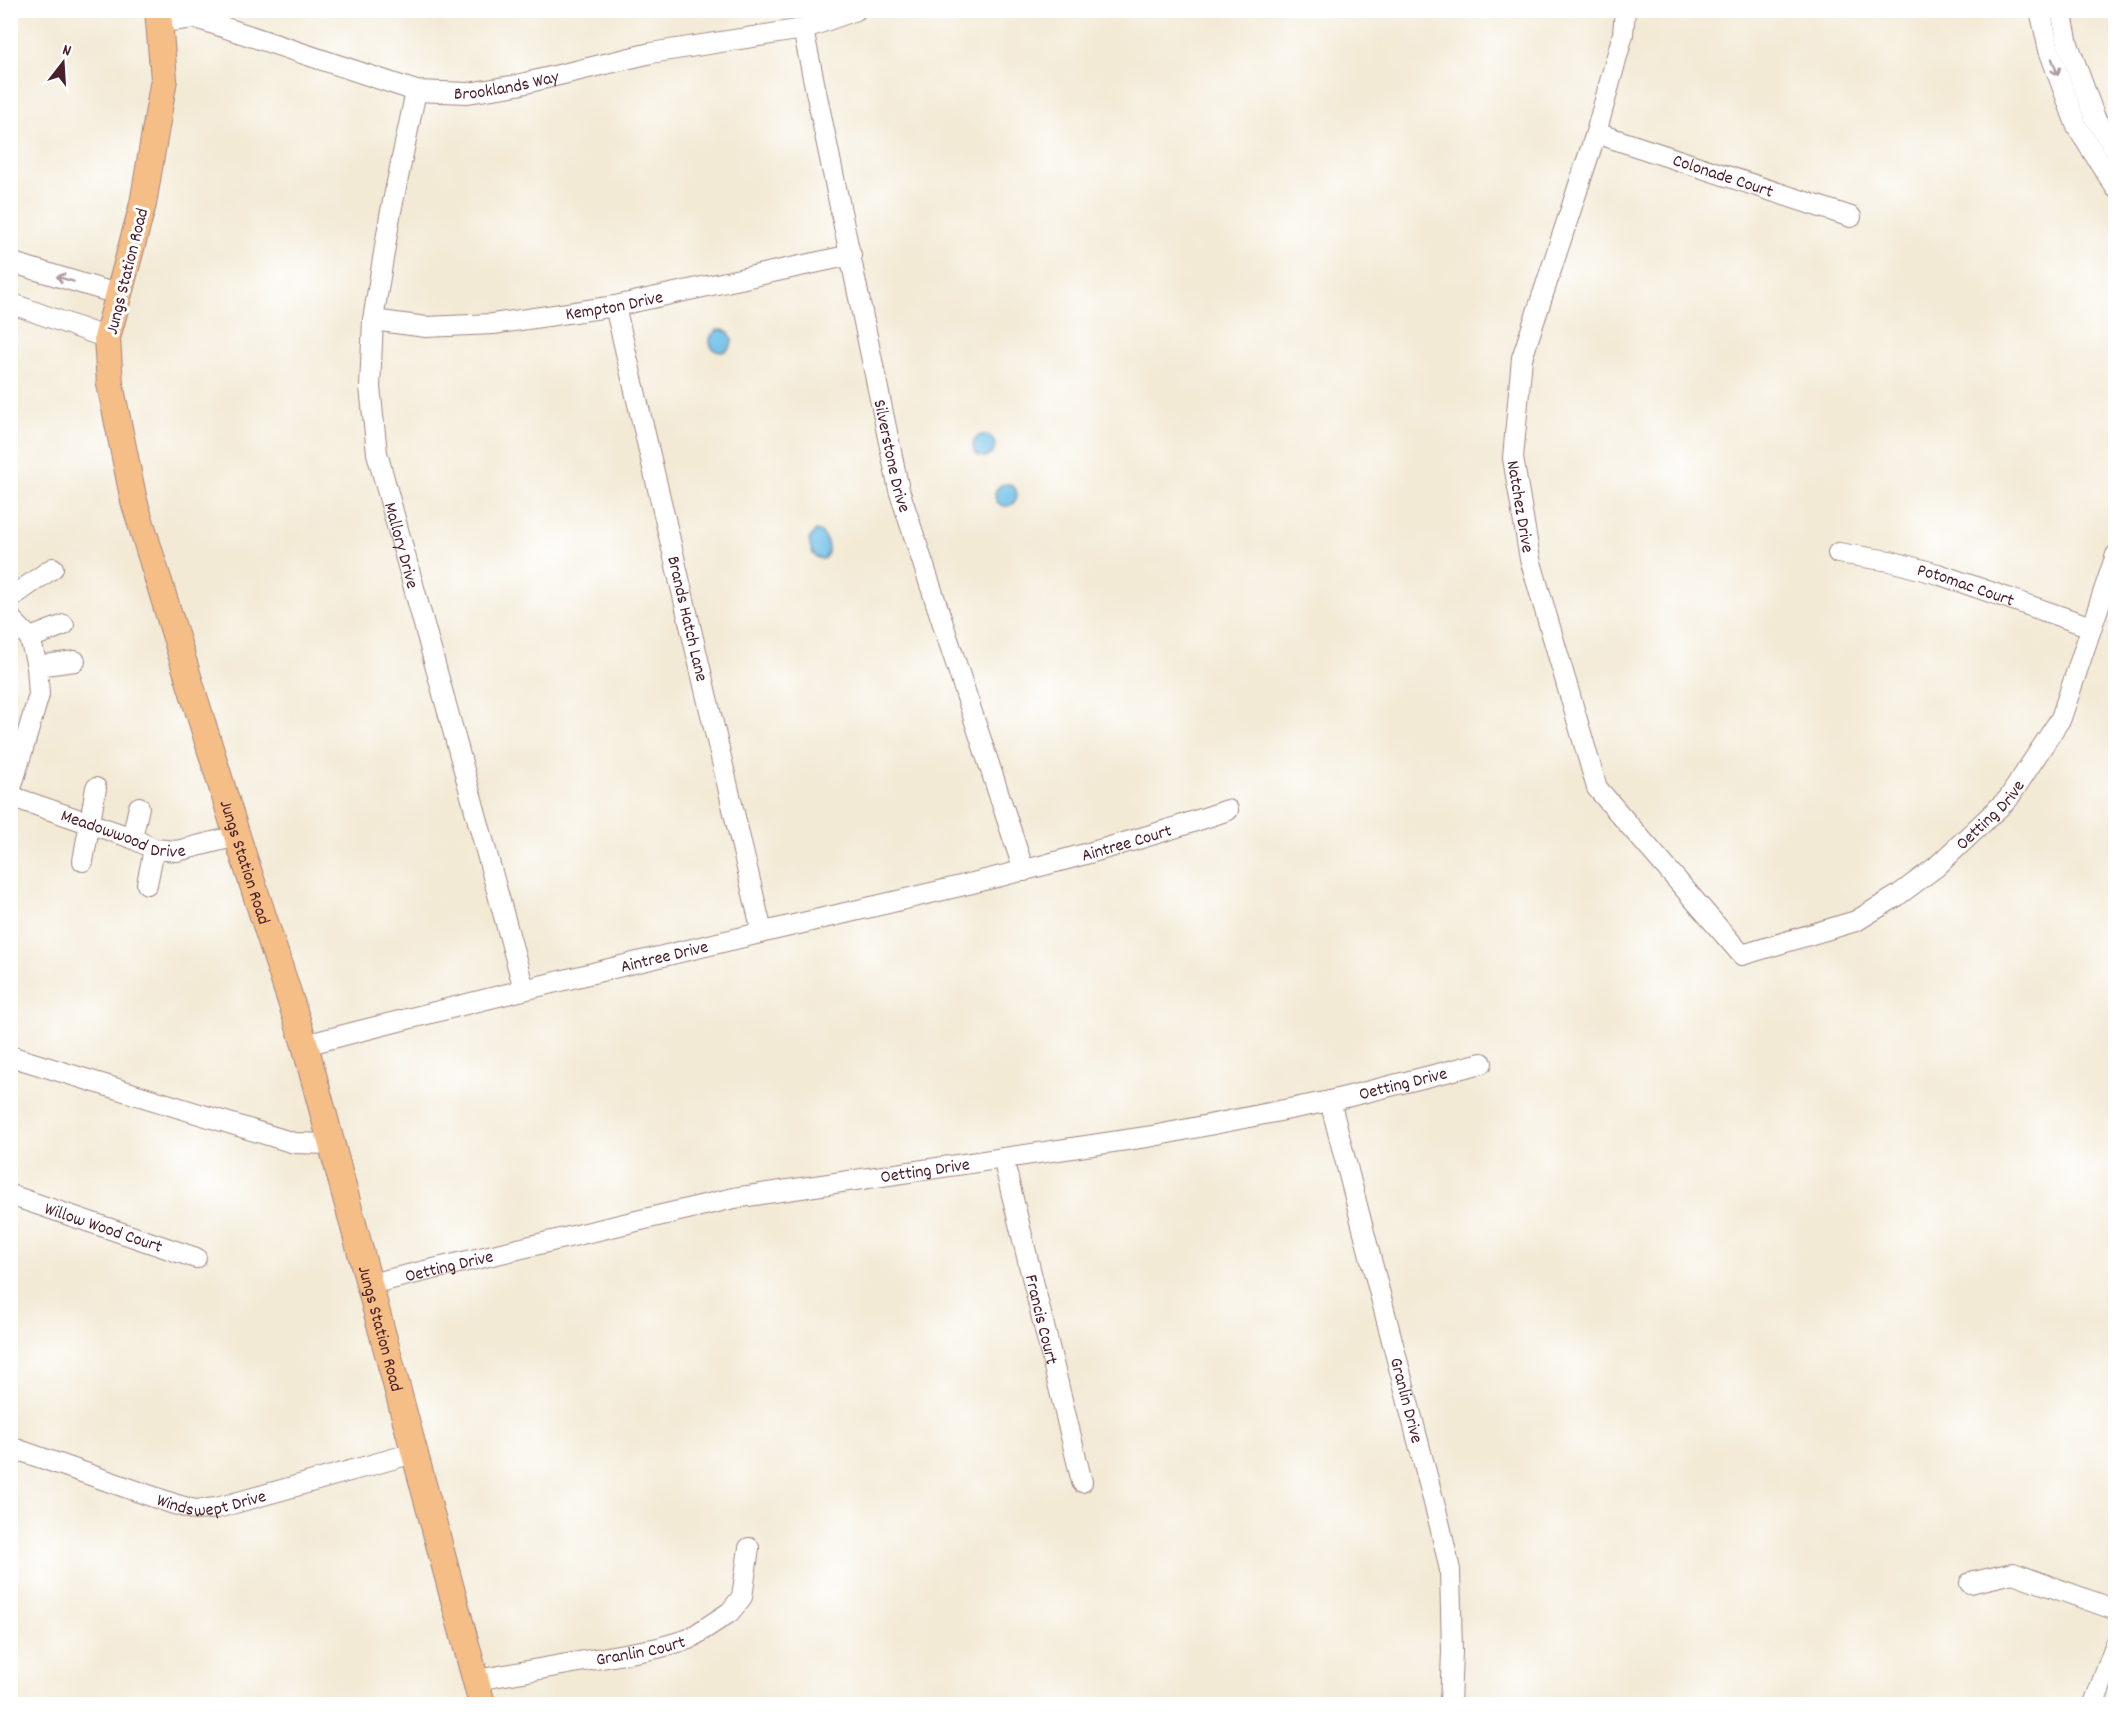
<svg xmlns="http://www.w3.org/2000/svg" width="2126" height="1715" font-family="Dekko,sans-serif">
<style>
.water{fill:#6cbfe8;stroke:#5b6f8a;stroke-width:1.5}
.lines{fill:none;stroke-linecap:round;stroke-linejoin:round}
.minor-casing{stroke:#9e8480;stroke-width:22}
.major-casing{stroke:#9e8480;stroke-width:28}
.minor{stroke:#fff;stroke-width:20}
.major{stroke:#f6be87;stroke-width:26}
.oneway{stroke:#ae9aa0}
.labels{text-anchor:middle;stroke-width:6;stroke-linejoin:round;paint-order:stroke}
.street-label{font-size:18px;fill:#4a1f2b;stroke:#fff}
</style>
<rect width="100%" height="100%" fill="#fff"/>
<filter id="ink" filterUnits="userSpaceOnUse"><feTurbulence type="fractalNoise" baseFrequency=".0167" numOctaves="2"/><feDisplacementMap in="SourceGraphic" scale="12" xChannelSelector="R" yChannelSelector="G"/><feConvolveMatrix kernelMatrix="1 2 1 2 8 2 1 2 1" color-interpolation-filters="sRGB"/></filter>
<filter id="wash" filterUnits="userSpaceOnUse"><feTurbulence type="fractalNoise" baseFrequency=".008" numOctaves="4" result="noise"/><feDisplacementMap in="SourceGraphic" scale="24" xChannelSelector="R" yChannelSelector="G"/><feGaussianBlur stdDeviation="1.35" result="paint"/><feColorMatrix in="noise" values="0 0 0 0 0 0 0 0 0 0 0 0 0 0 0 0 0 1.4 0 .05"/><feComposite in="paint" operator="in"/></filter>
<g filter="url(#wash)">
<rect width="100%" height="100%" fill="#f3ead5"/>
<!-- water -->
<g class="water">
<circle cx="721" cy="341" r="11"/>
<circle cx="984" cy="446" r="11"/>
<circle cx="1006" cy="495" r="11"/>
<path d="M815,531C826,532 828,543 828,553L824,559C812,559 811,549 809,540Z"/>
</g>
</g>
<g filter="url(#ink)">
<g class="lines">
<!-- minor casing -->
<g class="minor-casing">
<g id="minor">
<path id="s1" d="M1625,10L1623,34L1596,133L1522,358L1513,458L1530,559L1597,788L1742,955L1856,921L1897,896L1936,867L2008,799L2061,718L2116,555"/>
<polyline points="2040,10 2049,50 2077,127 2116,188"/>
<polyline points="2061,10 2068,44 2095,118 2116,151"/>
<path id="s2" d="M161,22L196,18L416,91L468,93L517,85L651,53L803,29L856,10"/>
<path id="s3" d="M803,29L899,490L1024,871"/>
<path id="s4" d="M416,91L390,216L373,320L370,387L377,453L524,989"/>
<path id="s5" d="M1596,133L1851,217"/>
<polyline points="10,262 120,295"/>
<polyline points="10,303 107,338"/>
<path id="s6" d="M615,306L762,932"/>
<path id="s7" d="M373,320L426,327L493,324L615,306L851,255"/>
<path id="s8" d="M1838,553L1890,561L1938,574L2091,627"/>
<polyline points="10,598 53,568"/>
<polyline points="10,618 30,638 37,666 39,695 10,792"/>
<polyline points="30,638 64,625"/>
<polyline points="37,666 75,661"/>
<path id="s9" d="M10,796L132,838L154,849L177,851L237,836"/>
<polyline points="132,838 139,807"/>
<polyline points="83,861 96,788"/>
<polyline points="147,884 154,849"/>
<path id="s10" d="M305,1045C472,1002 639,961 807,922C948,889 1090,858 1228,810"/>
<polyline points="10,1056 294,1143 331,1144"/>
<path id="s11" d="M1330,1101L1440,1526L1450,1570L1452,1652L1450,1704"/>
<path id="s12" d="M1003,1158L1082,1482"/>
<path id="s13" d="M10,1195L196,1258"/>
<path id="s14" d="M370,1284L734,1198L1153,1136L1330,1101L1482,1063"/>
<path id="s15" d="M10,1447L174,1504L195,1510L217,1508L414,1453"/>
<polyline points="1970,1583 2013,1573 2116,1610"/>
<path id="s16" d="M477,1680L658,1648L689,1639L730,1612L742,1597L749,1548"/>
<polyline points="2094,1704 2116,1644"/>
</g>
</g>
<!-- major casing -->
<g class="major-casing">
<g id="major">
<path id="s17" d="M158,10L164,79L143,204L107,338L110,384L134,501L237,836L305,1045L482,1704"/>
</g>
</g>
<!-- minor -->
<use href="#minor" class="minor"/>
<!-- major -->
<use href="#major" class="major"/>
</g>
<!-- one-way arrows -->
<defs><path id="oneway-shaft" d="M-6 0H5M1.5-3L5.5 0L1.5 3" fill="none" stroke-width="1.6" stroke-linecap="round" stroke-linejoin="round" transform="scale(1.5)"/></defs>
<g class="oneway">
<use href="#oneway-shaft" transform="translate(2055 67) rotate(70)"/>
<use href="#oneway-shaft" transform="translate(65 279) rotate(-163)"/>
</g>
</g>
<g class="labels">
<!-- street labels -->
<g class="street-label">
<text dy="6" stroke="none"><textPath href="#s2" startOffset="358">Brooklands Way</textPath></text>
<text dy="6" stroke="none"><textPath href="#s5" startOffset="134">Colonade Court</textPath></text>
<text transform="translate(126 271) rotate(-76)" y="6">Jungs Station Road</text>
<text dy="6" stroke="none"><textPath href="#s7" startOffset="243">Kempton Drive</textPath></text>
<text dy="6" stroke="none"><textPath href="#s3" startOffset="436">Silverstone Drive</textPath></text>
<text dy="6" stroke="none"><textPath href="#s1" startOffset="513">Natchez Drive</textPath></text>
<text dy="6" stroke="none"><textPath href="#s4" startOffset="462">Mallory Drive</textPath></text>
<text dy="6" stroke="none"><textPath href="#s8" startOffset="132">Potomac Court</textPath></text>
<text dy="6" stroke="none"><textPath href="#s6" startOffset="321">Brands Hatch Lane</textPath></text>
<text dy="6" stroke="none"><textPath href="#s1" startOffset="1317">Oetting Drive</textPath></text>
<text dy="6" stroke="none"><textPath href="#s9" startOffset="120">Meadowwood Drive</textPath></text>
<text dy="6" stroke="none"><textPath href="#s10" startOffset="846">Aintree Court</textPath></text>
<text dy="6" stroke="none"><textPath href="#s17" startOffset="878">Jungs Station Road</textPath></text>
<text dy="6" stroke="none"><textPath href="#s10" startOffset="370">Aintree Drive</textPath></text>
<text dy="6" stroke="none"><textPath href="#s14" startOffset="1053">Oetting Drive</textPath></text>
<text dy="6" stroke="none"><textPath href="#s14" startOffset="567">Oetting Drive</textPath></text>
<text dy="6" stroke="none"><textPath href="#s13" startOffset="99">Willow Wood Court</textPath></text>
<text dy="6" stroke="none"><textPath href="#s14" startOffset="81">Oetting Drive</textPath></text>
<text dy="6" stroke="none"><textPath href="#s12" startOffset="166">Francis Court</textPath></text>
<text dy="6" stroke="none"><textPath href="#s17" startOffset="1364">Jungs Station Road</textPath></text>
<text dy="6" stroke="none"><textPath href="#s11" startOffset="309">Granlin Drive</textPath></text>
<text dy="6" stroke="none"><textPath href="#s15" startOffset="212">Windswept Drive</textPath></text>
<text dy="6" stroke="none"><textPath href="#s16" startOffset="166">Granlin Court</textPath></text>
</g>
</g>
<!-- margin -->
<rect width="2126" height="1715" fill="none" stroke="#fff" stroke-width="36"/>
<!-- north arrow -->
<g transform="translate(63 63) rotate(17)" stroke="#ffffff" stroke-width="4.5" paint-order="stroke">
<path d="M0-4.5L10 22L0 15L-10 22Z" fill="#4a1f2b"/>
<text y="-9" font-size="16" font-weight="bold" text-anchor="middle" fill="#4a1f2b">N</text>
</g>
</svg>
